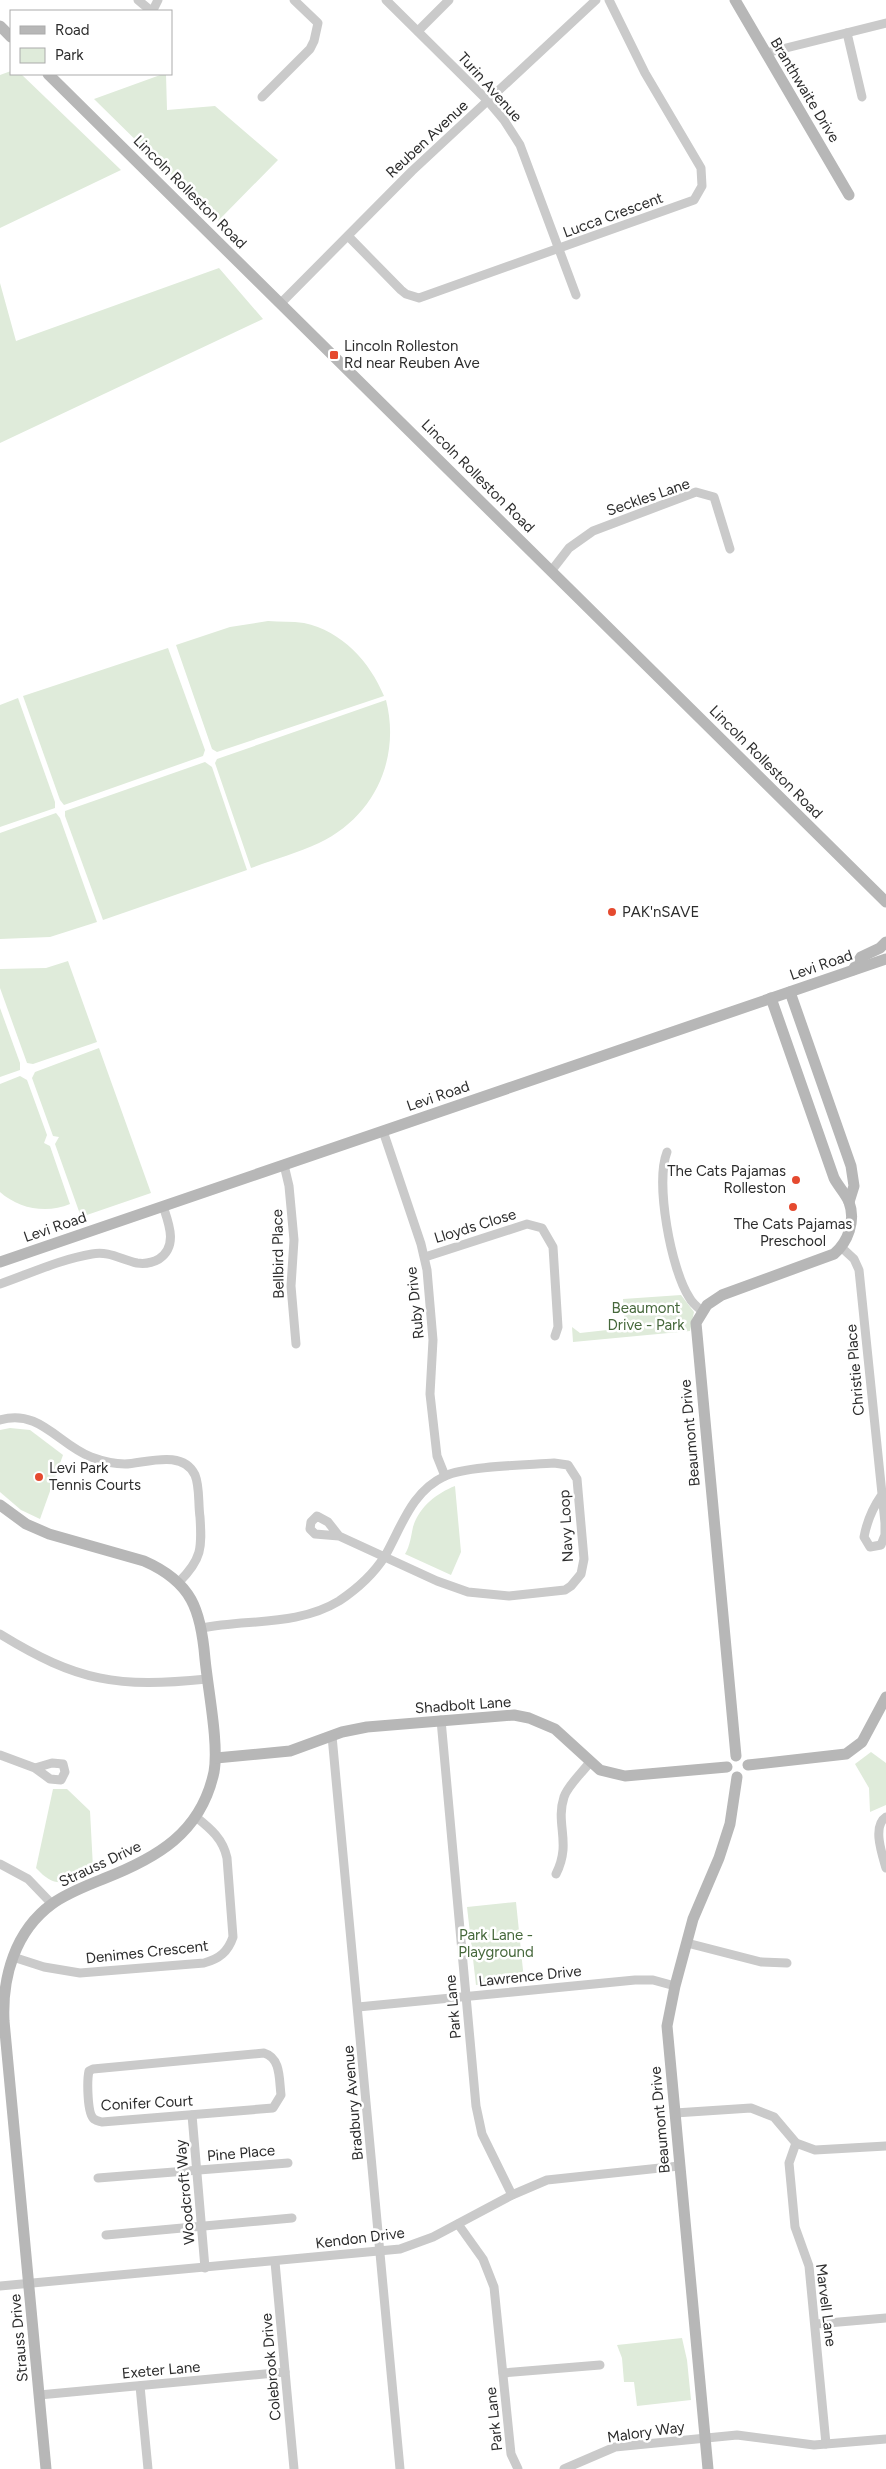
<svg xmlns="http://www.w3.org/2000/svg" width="886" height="2469" font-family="Figtree,sans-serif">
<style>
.green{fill:#dfebda}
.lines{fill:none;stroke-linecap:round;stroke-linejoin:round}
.street{stroke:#cacaca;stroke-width:9}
.secondary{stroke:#b7b7b7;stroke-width:11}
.poi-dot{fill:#e54a2f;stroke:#fff;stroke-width:2}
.labels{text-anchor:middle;stroke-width:5;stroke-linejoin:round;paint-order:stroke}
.street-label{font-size:15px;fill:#2d2d2d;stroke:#fff}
.poi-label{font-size:15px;fill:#2d2d2d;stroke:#fff;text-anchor:start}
.park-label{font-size:15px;fill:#46683b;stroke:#fff}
</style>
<rect width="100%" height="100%" fill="#fff"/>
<!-- green -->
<g class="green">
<polygon points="11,71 11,74 21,74 121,170 0,228 0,75"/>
<polygon points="163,74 166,74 167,110 215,106 278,160 218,221 94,99"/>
<polygon points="219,268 263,319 0,443 0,283 16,341"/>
<path d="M268,621C280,622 292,621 304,623C342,631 370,662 384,696L217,752L212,749L176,645L230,627Z"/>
<polygon points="168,648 205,750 203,756 64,805 60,800 23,696"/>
<polygon points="18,698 55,802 55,808 0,827 0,705"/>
<path d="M386,700C401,759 374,817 319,843C297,853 273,860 251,868L215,763L217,759Z"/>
<polygon points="205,762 212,767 247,870 103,920 65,816 65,811"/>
<polygon points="56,813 60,818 97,922 50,937 0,939 0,833"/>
<polygon points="68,961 97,1042 33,1064 27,1063 0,988 0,969 46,968"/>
<polygon points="0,1008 20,1063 20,1070 0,1077"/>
<polygon points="99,1048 151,1193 81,1217 55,1144 59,1137 53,1136 32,1078 35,1072"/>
<path d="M20,1076L27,1080L47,1135L44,1143L50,1146L70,1204C47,1214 19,1209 0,1192V1084Z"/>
<polygon points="681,1295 694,1312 690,1331 573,1342 572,1327 580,1333 625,1328 623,1299"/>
<polygon points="10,1428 30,1430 63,1455 40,1519 21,1510 0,1492 0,1430"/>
<path d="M455,1486L461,1552L451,1575L405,1554C410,1546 411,1536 413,1527C419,1507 437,1493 455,1486Z"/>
<polygon points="871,1752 886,1763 886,1805 870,1812 869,1788 855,1764"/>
<path d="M53,1789H67L90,1811L93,1868C67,1880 59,1893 36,1868Z"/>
<polygon points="516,1902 524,1980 476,1985 467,1907"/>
<polygon points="682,2338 687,2360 691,2400 637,2406 634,2382 624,2382 622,2358 617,2345"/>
</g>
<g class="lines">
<!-- street -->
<g class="street">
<polyline points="138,0 150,10 153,10 158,0"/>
<polyline points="386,0 488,101 504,120 520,145 576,295"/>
<polyline points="418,31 449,0"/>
<polyline points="847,33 862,97"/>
<polyline points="766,53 886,23"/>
<polyline points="262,97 310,49 314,41 318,23 294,0"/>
<polyline points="348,236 401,290 406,294 419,298 694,200 702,186 701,168 645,73 609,0"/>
<polyline points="281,303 412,171 596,0"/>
<polyline points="552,570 569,548 593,531 696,492 714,497 730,549"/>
<polyline points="383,1131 421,1244 427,1270 433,1340 430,1394 437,1456 445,1476"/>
<path d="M667,1152C655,1183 671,1269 689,1297C692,1303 697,1307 702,1311"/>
<polyline points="284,1165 289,1186 294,1240 291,1286 296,1344"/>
<path d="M841,1247L854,1259L859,1270L885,1523V1535L881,1545L870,1547L864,1537C867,1521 872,1509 881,1496"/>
<polyline points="425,1257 527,1224 542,1228 553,1247 558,1327 555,1336"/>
<path d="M0,1284C29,1274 61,1259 92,1254C109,1251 120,1259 137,1263C144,1264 152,1263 159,1259C178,1246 169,1224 163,1206"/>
<path d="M0,1420C39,1408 59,1445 91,1457C102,1461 113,1464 125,1464C146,1463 183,1449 195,1475C200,1487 198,1504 200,1517C202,1548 202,1559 179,1582"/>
<path d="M202,1628C248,1619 298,1626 339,1601C357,1589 373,1575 385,1556C402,1526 411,1492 445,1476C466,1466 528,1465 554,1463L568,1465L577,1479L584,1559L581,1574L571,1586L565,1590L509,1596L468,1592L437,1581L339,1536L315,1534L310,1529L311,1522L317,1516L328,1522L339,1536"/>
<path d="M0,1634C78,1682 118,1688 207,1679"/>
<polyline points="441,1720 476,2106 482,2134 512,2195"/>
<polyline points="332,1736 400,2469"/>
<polyline points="0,1755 35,1768 50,1779 61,1780 65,1772 63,1764 52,1763 35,1768"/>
<path d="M886,1817C872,1826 882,1854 886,1868"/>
<polyline points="0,1864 28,1879 52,1904"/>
<path d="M556,1874C572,1842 555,1825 564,1797C568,1785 582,1773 590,1762"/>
<polyline points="687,1943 761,1962 787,1963"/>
<path d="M13,1957L44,1967L80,1973L204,1963C219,1959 228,1952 233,1937L227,1858C223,1839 211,1829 196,1817"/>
<polyline points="358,2007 635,1980 653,1980 675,1986"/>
<path d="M264,2053C281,2058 279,2079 281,2095L273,2108L102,2122C99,2121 97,2121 94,2119C87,2114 87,2080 89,2071L93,2069Z"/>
<polyline points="675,2113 751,2108 774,2117 796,2143 815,2150 886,2146"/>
<polyline points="192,2115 205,2268"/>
<polyline points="796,2143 789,2163 795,2227 809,2266 826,2444"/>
<polyline points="98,2178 288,2163"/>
<polyline points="458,2224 483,2259 494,2287 511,2454 518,2469"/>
<polyline points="106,2235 292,2218"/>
<polyline points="275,2262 294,2469"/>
<polyline points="0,2286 400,2249 433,2237 512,2195 547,2180 679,2166"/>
<polyline points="816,2324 886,2318"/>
<polyline points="503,2373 600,2365"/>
<polyline points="140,2386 148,2469"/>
<polyline points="39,2395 285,2372"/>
<polyline points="564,2469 615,2447 737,2435 814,2445 886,2439"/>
</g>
<!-- secondary -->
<g class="secondary">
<polyline points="735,0 849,195"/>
<polyline points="0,26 11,37"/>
<polyline points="48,74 886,902"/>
<polyline points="853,970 861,957 880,948 886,942"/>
<polyline points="790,992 851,1166 854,1186 849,1202"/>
<polyline points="0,1262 886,959"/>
<path d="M0,1505L26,1524L49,1534L144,1561C192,1582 201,1610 205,1659C208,1690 219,1744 214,1772C201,1833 157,1858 103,1879C86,1886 67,1893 52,1904C15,1931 2,1977 4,2021L46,2469"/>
<path d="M736,1756L696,1323L707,1305L722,1295L834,1254C848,1242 856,1221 849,1202C846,1194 838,1186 834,1178L771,998"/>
<polyline points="216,1758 290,1751 342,1732 367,1727 514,1715 529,1718 555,1729 600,1770 625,1776 727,1767"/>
<polyline points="748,1765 846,1754 862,1742 886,1697"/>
<polyline points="708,2469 667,2026 675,1986 693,1919 719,1858 730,1824 737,1777"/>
</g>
</g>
<!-- markers -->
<g class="poi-dot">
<rect x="329" y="350" width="10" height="10" rx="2.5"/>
<circle cx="612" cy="912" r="5"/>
<circle cx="796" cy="1180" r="5"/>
<circle cx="793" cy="1207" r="5"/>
<circle cx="39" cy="1477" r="5"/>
</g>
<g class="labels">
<!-- street labels -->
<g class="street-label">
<text transform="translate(490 87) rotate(48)" y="5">Turin Avenue</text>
<text transform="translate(805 90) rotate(59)" y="5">Branthwaite Drive</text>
<text transform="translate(427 139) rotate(-43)" y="5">Reuben Avenue</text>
<text transform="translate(190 192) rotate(45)" y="5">Lincoln Rolleston Road</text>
<text transform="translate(613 215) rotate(-20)" y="5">Lucca Crescent</text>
<text transform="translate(478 476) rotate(45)" y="5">Lincoln Rolleston Road</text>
<text transform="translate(648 497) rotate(-19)" y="5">Seckles Lane</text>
<text transform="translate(766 762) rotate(45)" y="5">Lincoln Rolleston Road</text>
<text transform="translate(821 965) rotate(-19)" y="5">Levi Road</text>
<text transform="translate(438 1096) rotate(-19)" y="5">Levi Road</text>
<text transform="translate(475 1226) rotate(-17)" y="5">Lloyds Close</text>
<text transform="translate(55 1227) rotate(-19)" y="5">Levi Road</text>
<text transform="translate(278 1254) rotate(-91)" y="5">Bellbird Place</text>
<text transform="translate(415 1303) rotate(-96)" y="5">Ruby Drive</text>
<text transform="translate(855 1370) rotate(-95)" y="5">Christie Place</text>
<text transform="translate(690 1433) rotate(-95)" y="5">Beaumont Drive</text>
<text transform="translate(566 1526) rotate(-93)" y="5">Navy Loop</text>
<text transform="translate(463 1705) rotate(-4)" y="5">Shadbolt Lane</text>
<text transform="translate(100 1864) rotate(-25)" y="5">Strauss Drive</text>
<text transform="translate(147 1952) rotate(-6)" y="5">Denimes Crescent</text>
<text transform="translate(530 1976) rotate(-6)" y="5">Lawrence Drive</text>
<text transform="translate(453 2007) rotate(-95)" y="5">Park Lane</text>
<text transform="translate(147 2103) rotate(-3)" y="5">Conifer Court</text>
<text transform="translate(353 2103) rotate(-95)" y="5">Bradbury Avenue</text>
<text transform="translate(660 2120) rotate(-95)" y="5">Beaumont Drive</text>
<text transform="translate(241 2153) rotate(-5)" y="5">Pine Place</text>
<text transform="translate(185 2192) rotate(-95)" y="5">Woodcroft Way</text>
<text transform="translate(360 2238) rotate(-7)" y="5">Kendon Drive</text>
<text transform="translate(826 2305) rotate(83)" y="5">Marvell Lane</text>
<text transform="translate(19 2338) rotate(-95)" y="5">Strauss Drive</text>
<text transform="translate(271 2367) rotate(-95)" y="5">Colebrook Drive</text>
<text transform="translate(161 2370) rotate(-5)" y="5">Exeter Lane</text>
<text transform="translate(494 2419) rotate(-96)" y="5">Park Lane</text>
<text transform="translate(646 2432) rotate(-8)" y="5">Malory Way</text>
</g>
<!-- poi labels -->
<g class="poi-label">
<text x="344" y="351">Lincoln Rolleston<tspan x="344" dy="17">Rd near Reuben Ave</tspan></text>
<text x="622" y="917">PAK'nSAVE</text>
<text x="786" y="1176" text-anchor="end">The Cats Pajamas<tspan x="786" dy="17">Rolleston</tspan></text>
<text x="793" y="1229" text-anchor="middle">The Cats Pajamas<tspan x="793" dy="17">Preschool</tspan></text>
<text x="49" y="1473">Levi Park<tspan x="49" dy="17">Tennis Courts</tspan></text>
</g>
<!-- park labels -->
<g class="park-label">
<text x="646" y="1313">Beaumont<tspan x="646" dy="17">Drive - Park</tspan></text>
<text x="496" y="1940">Park Lane -<tspan x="496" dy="17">Playground</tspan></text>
</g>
</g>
<!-- legend -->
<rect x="10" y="10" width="162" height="65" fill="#ffffff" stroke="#ababab"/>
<rect x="20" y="26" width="25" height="8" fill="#b7b7b7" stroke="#ababab"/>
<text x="55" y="35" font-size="15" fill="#2d2d2d">Road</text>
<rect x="20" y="48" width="25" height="15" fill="#dfebda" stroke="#ababab"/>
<text x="55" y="60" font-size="15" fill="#2d2d2d">Park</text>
</svg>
